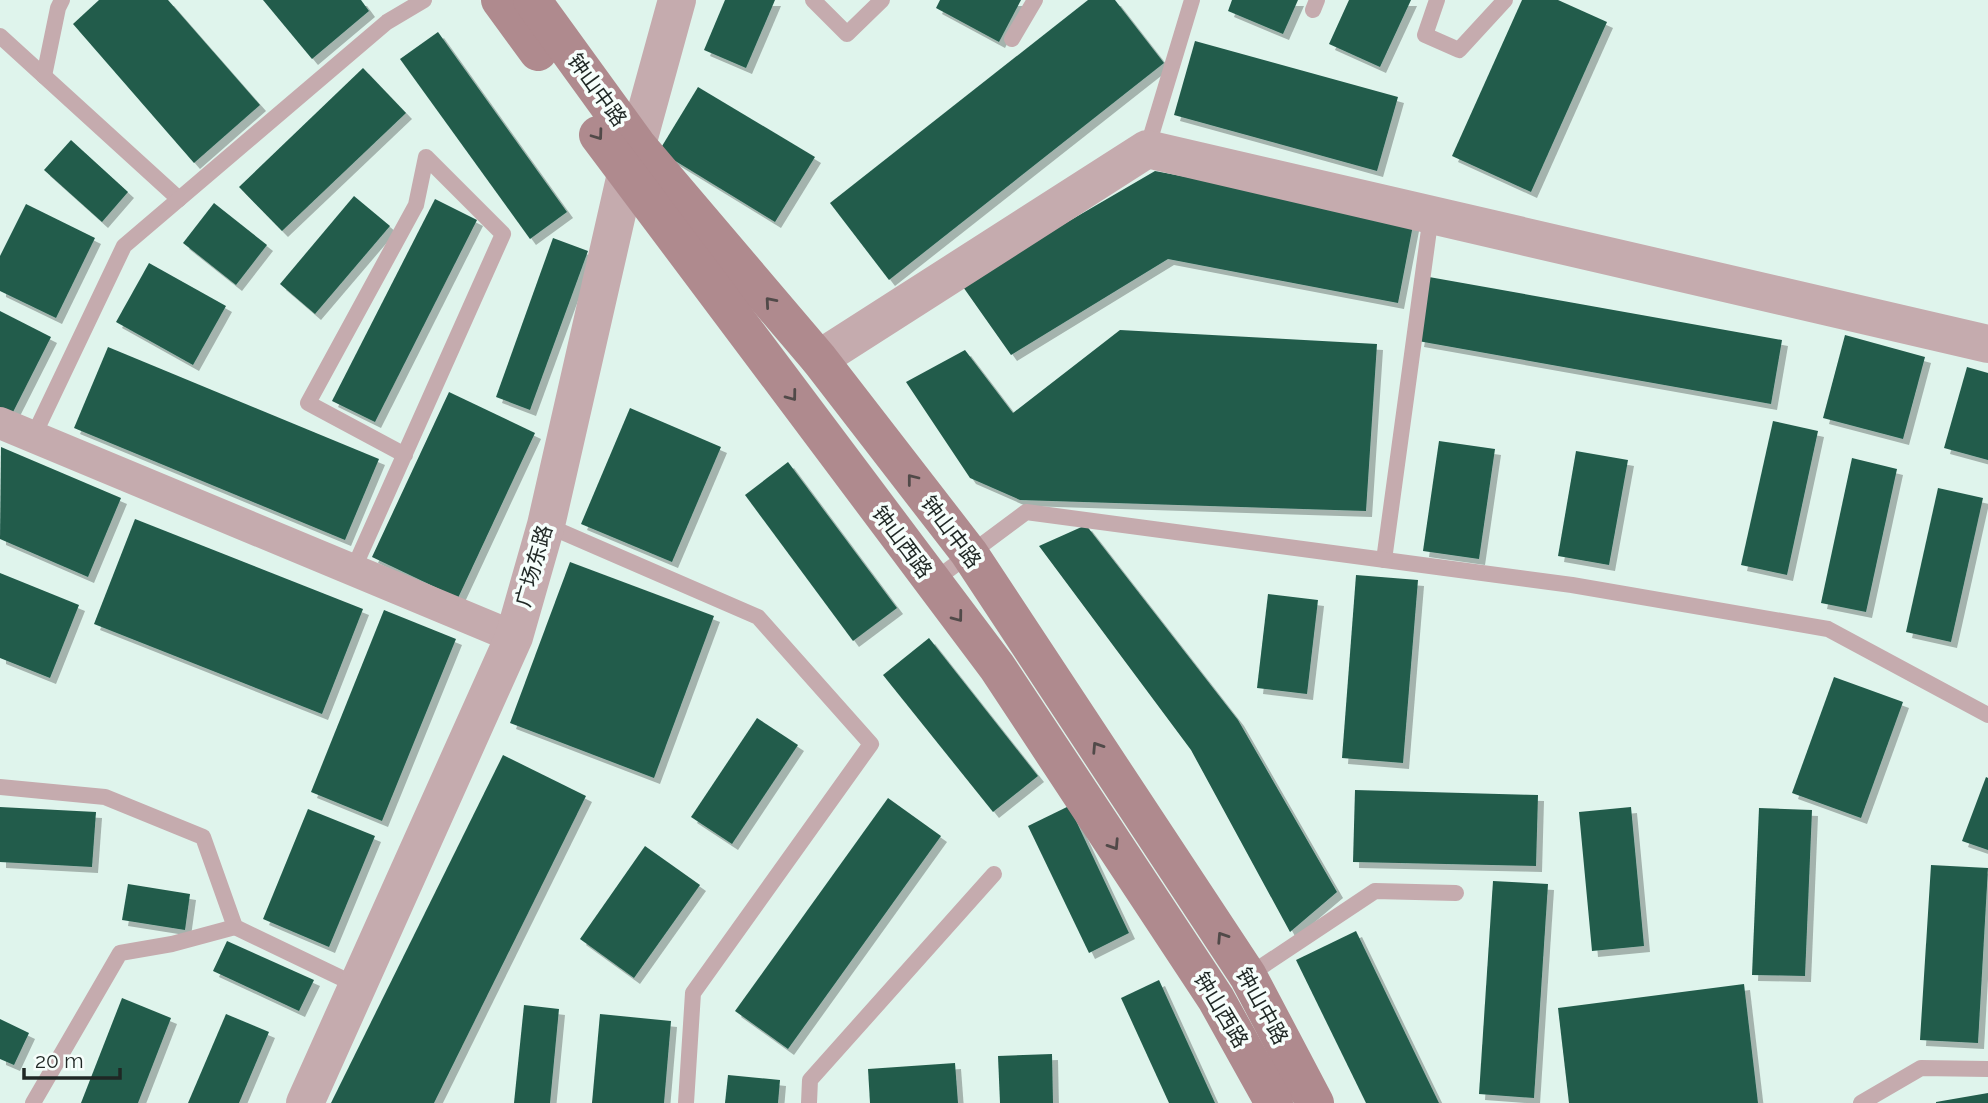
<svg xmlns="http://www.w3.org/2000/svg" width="1988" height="1103" font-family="Raleway,'Noto Sans SC',sans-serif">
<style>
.building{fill:#225c4c;filter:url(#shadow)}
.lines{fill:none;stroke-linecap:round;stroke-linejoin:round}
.service{stroke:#c5abae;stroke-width:16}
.minor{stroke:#c5abae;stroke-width:32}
.tertiary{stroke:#c5abae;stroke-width:38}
.secondary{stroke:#af8a8e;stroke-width:38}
.oneway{stroke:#514a49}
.labels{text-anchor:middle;stroke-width:7;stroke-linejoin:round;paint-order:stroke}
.street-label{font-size:21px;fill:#1f2724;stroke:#f6fefb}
</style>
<defs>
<filter id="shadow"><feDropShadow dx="6" dy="6" stdDeviation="0" flood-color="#0004"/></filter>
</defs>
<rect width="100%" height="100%" fill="#dff4ec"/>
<!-- building -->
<g class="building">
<polygon points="99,0 168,0 260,105 194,163 73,24"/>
<polygon points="263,0 361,0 369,11 312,59"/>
<polygon points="725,0 775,0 746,68 704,50"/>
<polygon points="940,0 1021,0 999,42 936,8"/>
<polygon points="1088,0 1115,0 1164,63 889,280 830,203"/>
<polygon points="1232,0 1298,0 1283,34 1228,11"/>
<polygon points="1349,0 1411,0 1380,67 1329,44"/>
<polygon points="1522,0 1558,0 1607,22 1531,192 1452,156"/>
<polygon points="438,32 567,212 530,239 400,59"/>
<polygon points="1195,41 1398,97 1377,171 1174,115"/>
<polygon points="363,68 406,113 282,231 239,187"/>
<polygon points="698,87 815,157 775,222 659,151"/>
<polygon points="71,140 128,192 102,222 44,170"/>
<polygon points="1155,171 1414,220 1398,303 1168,259 1011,355 961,284"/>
<polygon points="354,196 390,226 315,314 280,284"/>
<polygon points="435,199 477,220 375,422 332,401"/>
<polygon points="214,203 267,245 236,285 183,243"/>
<polygon points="26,204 95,238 56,318 0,291 0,256"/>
<polygon points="553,238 588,251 530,410 496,397"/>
<polygon points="149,263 226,306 193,365 116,322"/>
<polygon points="1429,277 1782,340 1771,404 1418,341"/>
<polygon points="0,311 51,337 11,416 0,410"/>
<polygon points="1120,330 1377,344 1366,511 1020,500 970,478 906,382 965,350 1013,413"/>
<polygon points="1845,335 1925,357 1903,439 1823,418"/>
<polygon points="108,347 379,459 345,540 74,428"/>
<polygon points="1967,367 1988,373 1988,460 1944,448"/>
<polygon points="449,392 535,433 458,598 372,557"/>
<polygon points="630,408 721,447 672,562 581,524"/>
<polygon points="1773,421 1818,431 1787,575 1741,565"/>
<polygon points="1439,441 1495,449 1479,559 1423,551"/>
<polygon points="1,447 121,498 88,577 0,539"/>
<polygon points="1576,451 1628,460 1609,565 1558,556"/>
<polygon points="1852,458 1897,469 1866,612 1821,603"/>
<polygon points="788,462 897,608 853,641 745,495"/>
<polygon points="1938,488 1983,498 1951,642 1906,632"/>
<polygon points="135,519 363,609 322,714 94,624"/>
<polygon points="1086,525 1238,720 1337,892 1290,932 1191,750 1039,546"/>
<polygon points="570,562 714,616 654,778 510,723"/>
<polygon points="0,573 79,605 50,678 0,658"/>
<polygon points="1356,575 1418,580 1403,763 1342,758"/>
<polygon points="1268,594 1318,600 1307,694 1257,688"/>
<polygon points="384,610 456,639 382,821 311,792"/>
<polygon points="929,638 1038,776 993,812 883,675"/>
<polygon points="1834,677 1903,702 1861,818 1792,793"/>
<polygon points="757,718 798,745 732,844 691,817"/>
<polygon points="503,755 586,796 434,1103 331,1103"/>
<polygon points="1986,777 1988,778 1988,850 1962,841"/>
<polygon points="1355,790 1538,795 1536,866 1353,862"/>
<polygon points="888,798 941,836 788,1049 735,1011"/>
<polygon points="1069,806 1129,933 1089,953 1028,826"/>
<polygon points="0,807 96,812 92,867 0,862"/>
<polygon points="1631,807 1644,946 1592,951 1579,812"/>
<polygon points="1759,808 1812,810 1805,976 1752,975"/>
<polygon points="308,809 375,836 329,947 263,919"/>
<polygon points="645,846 700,885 634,978 580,939"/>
<polygon points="1931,865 1988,868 1978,1043 1920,1040"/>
<polygon points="1493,881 1548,884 1534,1098 1479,1094"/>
<polygon points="128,884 190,894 185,930 122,920"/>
<polygon points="1356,931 1439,1103 1366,1103 1296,960"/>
<polygon points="227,941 314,980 299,1011 213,971"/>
<polygon points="1159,980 1215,1103 1169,1103 1121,998"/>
<polygon points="1744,984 1758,1103 1569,1103 1558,1008"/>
<polygon points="122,998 171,1018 138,1103 81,1103"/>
<polygon points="524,1005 559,1009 550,1103 514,1103"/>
<polygon points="226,1014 269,1032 239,1103 188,1103"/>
<polygon points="600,1014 671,1021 664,1103 592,1103"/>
<polygon points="0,1019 29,1033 14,1065 0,1059"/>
<polygon points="1052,1054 1053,1103 1000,1103 998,1056"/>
<polygon points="955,1063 958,1103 870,1103 868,1069"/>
<polygon points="728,1075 780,1080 778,1103 725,1103"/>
<polygon points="1988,1093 1988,1103 1936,1103 1936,1102"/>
</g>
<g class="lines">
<!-- service -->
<g class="service">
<polyline points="813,0 847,34 882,0"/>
<polyline points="1437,0 1425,35 1459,50 1505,0"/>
<polyline points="1313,10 1317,0"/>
<polyline points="0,36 179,199"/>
<polyline points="1012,39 1035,0"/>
<polyline points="44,76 58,8 62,0"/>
<polyline points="1147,149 1192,0"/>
<polyline points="33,437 124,246 387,22 424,0"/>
<polyline points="546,525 758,617 871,744 693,993 686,1103"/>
<polyline points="1384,560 1431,215"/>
<polyline points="353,570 503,234 426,157 416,205 308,403 405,455"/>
<polyline points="932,582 1026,512 1572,585 1828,629 1988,715"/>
<polyline points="0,787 105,797 203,837 235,927 358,986"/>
<polyline points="1246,977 1375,891 1456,893"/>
<polyline points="33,1103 120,953 172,944 235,927"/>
<polyline points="809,1103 810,1080 994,874"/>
<polyline points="1861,1103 1921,1068 1988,1069"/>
</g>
<!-- minor -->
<polyline class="minor" points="0,423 514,637"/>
<!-- tertiary -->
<g class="tertiary">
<polyline points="819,359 1147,149 1988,344"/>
<polyline points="305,1103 514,637 546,525 626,174 637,145 677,0"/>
</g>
<!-- secondary -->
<g class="secondary">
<polyline points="500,0 538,52"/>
<polyline points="532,0 637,145 819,359 969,553 1248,976 1315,1103"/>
<polyline points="598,135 997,667 1216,999 1274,1103"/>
</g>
</g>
<!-- one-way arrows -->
<defs><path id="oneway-chevron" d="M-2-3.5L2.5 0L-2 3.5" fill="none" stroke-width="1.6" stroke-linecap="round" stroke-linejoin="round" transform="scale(1.75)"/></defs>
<g class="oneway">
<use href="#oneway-chevron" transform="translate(598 135) rotate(54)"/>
<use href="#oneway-chevron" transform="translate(770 302) rotate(-131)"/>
<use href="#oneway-chevron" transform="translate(792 396) rotate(53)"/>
<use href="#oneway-chevron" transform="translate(912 479) rotate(-128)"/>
<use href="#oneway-chevron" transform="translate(958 617) rotate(53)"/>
<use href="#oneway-chevron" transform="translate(1097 747) rotate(-123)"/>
<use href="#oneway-chevron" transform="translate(1114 845) rotate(57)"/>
<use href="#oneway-chevron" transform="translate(1222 937) rotate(-123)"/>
</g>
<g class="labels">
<!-- street labels -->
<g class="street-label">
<text transform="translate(597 90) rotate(54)" y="7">钟山中路</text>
<text transform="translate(951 532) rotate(53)" y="7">钟山中路</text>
<text transform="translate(902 542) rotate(53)" y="7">钟山西路</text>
<text transform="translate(534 566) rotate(-74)" y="7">广场东路</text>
<text transform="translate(1262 1006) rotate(61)" y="7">钟山中路</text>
<text transform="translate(1221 1010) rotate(59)" y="7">钟山西路</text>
</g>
</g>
<!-- scale -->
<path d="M24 1068v10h96v-10" fill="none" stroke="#1f2724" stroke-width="3.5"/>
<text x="35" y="1068" font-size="21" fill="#1f2724" stroke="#f6fefb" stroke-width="5" paint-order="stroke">20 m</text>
</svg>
